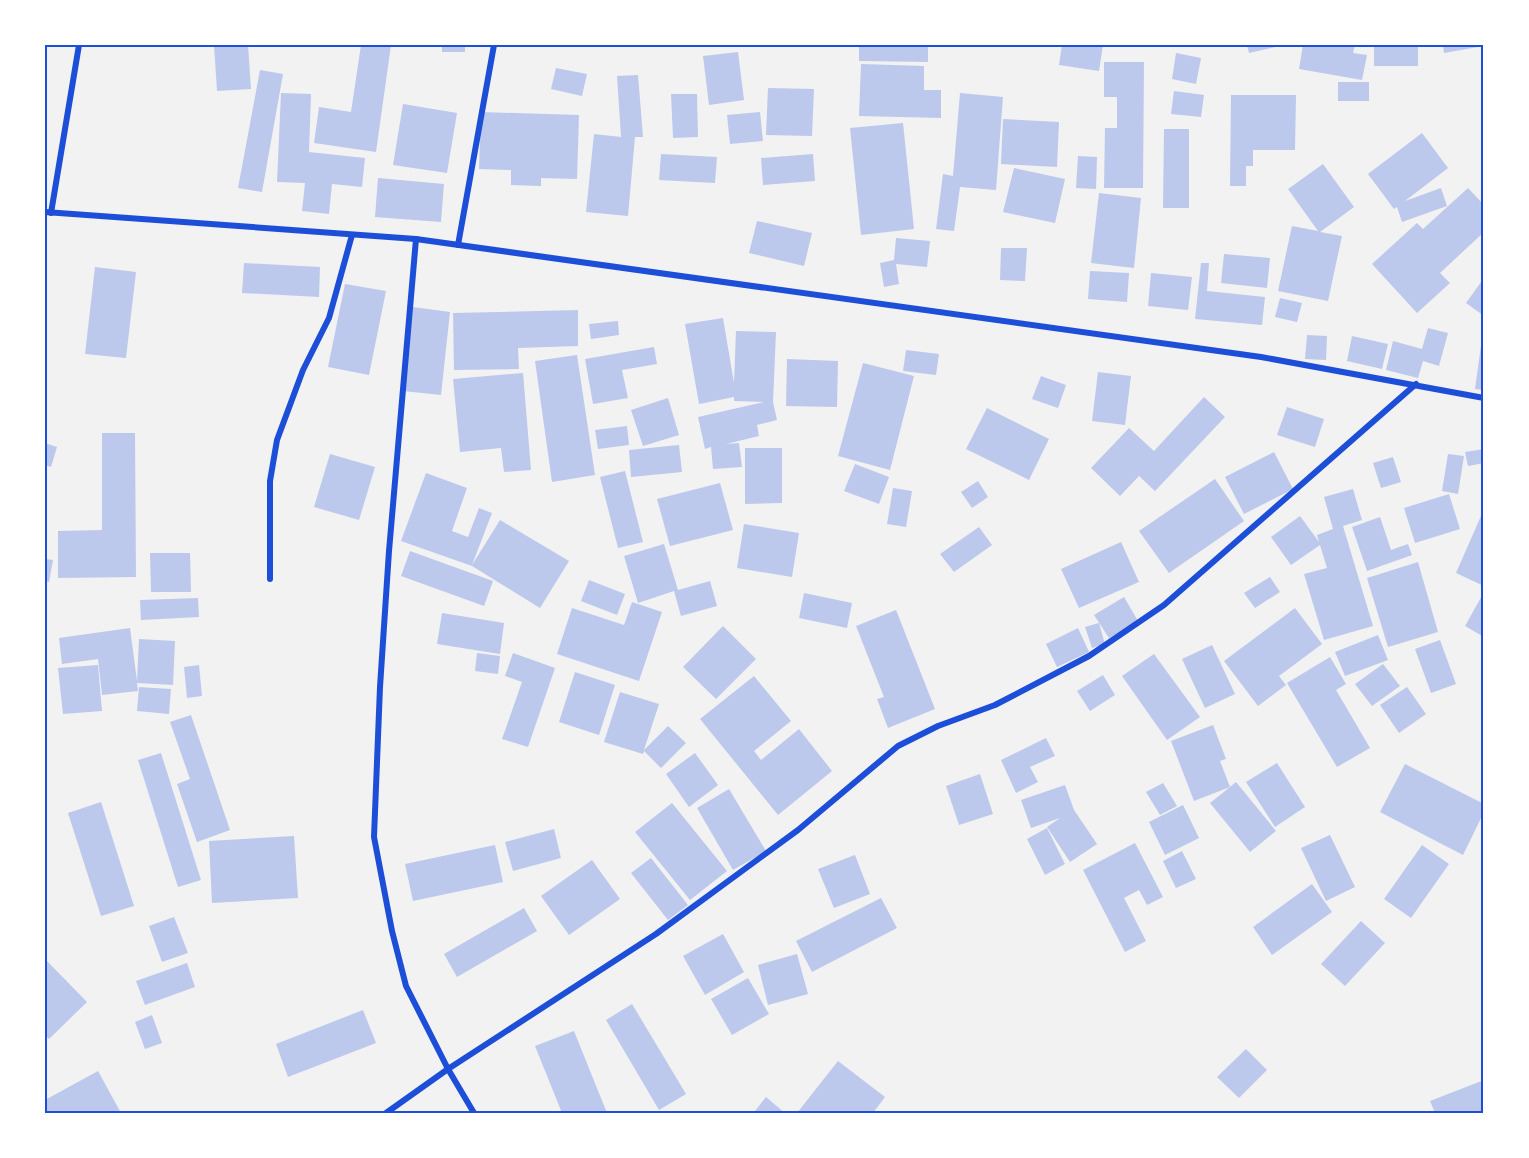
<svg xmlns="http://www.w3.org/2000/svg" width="1529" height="1158" font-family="Arial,sans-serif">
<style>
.building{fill:#bdc9ec}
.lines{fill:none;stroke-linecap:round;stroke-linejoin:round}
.minor{stroke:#1d4ed8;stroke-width:6}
.neatline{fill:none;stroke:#1d4ed8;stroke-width:2}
</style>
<rect width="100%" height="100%" fill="#f2f2f2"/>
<!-- building -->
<g class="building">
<polygon points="214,45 248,45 251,89 217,91"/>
<polygon points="361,45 391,45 376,152 314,143 319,107 351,112"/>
<rect x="442" y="45" width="23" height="7"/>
<polygon points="859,45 928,45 928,62 859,61"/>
<polygon points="1062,45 1103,45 1099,71 1059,65"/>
<polygon points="1247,45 1280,45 1280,46 1249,53"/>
<polygon points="1303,45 1355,45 1353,53 1367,55 1362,80 1299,69"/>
<rect x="1374" y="45" width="44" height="21"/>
<polygon points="1443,45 1484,45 1484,46 1444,53"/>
<polygon points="738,52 744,100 709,105 703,56"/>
<polygon points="1176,53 1201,58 1196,84 1172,79"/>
<polygon points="1104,62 1144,62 1143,188 1104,188 1105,128 1117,128 1117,97 1104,97"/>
<polygon points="861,64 924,66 924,90 941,90 941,118 859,116"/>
<polygon points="556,68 587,74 582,96 551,89"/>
<polygon points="260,70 283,74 262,192 238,188"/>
<polygon points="638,75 643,137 635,137 628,216 586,212 594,134 621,137 617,76"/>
<rect x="1338" y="82" width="31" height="19"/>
<polygon points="768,88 814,89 812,136 766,135"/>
<polygon points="1174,91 1204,95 1201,117 1171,114"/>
<polygon points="281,93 311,94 309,152 365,158 362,187 332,184 329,214 302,211 305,183 277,182"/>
<polygon points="960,93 1003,97 996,190 960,187 954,231 936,229 943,174 953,176"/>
<polygon points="671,94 697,94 698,137 673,138"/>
<polygon points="1231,95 1296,95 1295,150 1253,150 1253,166 1246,166 1246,186 1230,186"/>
<polygon points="403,104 457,113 447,173 393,165"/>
<polygon points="481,112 579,115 577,179 541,178 541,186 511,185 511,170 479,169"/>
<polygon points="760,112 763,141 730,144 727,115"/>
<polygon points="1003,119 1059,122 1057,167 1001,164"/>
<polygon points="903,123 914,229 861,235 850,128"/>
<polygon points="1164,129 1189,129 1189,208 1163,208"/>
<polygon points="1422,133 1448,168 1405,201 1441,188 1447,206 1402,222 1397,207 1394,209 1368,174"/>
<polygon points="661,154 717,157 715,183 659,180"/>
<polygon points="813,154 815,181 763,185 761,158"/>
<polygon points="1078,156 1097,157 1096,189 1076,188"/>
<polygon points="1323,164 1354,207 1320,232 1342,236 1328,301 1278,291 1292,226 1318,231 1288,189"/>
<polygon points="1014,168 1065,179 1055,223 1003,212"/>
<polygon points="378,178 444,184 441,222 375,217"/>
<polygon points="1468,188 1484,205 1484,232 1440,273 1450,283 1417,313 1372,264 1417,223 1423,229"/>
<polygon points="1099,193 1141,198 1134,268 1091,263"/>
<polygon points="757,221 812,233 804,266 749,253"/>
<polygon points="896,238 930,241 927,267 896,264 899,284 884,287 880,263 894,260"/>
<polygon points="1001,248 1027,248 1025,281 1000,280"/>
<polygon points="1224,254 1270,258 1267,288 1221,283"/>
<polygon points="244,263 320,267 319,297 242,293"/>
<polygon points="1201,263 1209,263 1207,291 1265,297 1262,325 1195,319"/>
<polygon points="95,267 136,272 126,358 85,354"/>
<polygon points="1090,271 1129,273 1127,302 1088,299"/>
<polygon points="1151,273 1192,277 1188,310 1148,306"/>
<polygon points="1484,278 1484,316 1466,303"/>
<polygon points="345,284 386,291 369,375 328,367"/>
<polygon points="1280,298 1302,303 1297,322 1275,317"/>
<polygon points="413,307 450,312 441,395 403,391"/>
<polygon points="578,310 578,346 518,348 519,369 454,370 453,313"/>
<polygon points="723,318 734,383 736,331 776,332 773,402 777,420 757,425 759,436 726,444 739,443 742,467 713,469 711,447 705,449 698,417 764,402 734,401 734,397 699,404 685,324"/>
<polygon points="618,321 619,335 591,339 589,324"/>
<polygon points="1428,328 1448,333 1439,366 1423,361 1418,378 1386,370 1393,341 1422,349"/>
<polygon points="1483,331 1484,331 1484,390 1475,389"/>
<polygon points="1307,335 1327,336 1326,360 1305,359"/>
<polygon points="1352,336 1388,344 1382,369 1347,361"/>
<polygon points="654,347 657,364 622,370 628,398 593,404 585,359"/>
<polygon points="906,350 939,354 936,375 903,371"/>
<polygon points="577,355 595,475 552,482 535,361"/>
<polygon points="787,359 838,361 837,407 786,406"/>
<polygon points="863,363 914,376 890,470 838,456"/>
<polygon points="1098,372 1131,376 1125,425 1092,421"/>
<polygon points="523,373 531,470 504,472 501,448 460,452 453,379"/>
<polygon points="1041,376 1066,385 1058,408 1032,399"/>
<polygon points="1204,397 1225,417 1155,491 1139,476 1120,496 1091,468 1129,428 1154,451"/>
<polygon points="668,398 679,435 643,446 631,410"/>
<polygon points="1287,407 1324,419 1315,447 1277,435"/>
<polygon points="987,408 1049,439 1029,480 966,449"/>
<polygon points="627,426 629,445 598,449 595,430"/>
<polygon points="102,433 135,433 136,577 58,578 58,531 102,530"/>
<polygon points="45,443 57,447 51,467 45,465"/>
<polygon points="679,445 682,472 631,477 629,450"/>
<polygon points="745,448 782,448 782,503 745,504"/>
<polygon points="1484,449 1484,463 1468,466 1465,452"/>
<polygon points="1274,452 1293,489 1244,514 1225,477"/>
<polygon points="330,454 375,467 359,520 314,507"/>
<polygon points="1448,454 1464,456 1458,494 1442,491"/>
<polygon points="1393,457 1401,482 1381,488 1373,463"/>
<polygon points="855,464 889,477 879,504 844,491"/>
<polygon points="625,471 643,542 618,548 600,477"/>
<polygon points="426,473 467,488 452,531 468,537 479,508 492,513 472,565 500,520 569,561 540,608 472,566 401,541"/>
<polygon points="1215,479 1244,521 1169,573 1139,531"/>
<polygon points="978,481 988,497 972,508 961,492"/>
<polygon points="720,483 733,530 670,546 657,499"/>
<polygon points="893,488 912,491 906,527 887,524"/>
<polygon points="1353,489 1362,520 1343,526 1373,626 1324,640 1304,574 1327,568 1320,545 1291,565 1271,537 1300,516 1319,542 1317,535 1333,529 1324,497"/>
<polygon points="1449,494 1460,529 1415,543 1404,508"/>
<polygon points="1484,509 1484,586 1456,573"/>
<polygon points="1380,517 1391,550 1408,544 1412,555 1367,571 1352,527"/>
<polygon points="744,524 799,533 792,577 737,568"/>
<polygon points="979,527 992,545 954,572 940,554"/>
<polygon points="1121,542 1139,582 1079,608 1061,569"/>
<polygon points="664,544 678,590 710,581 717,606 681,616 674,591 638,603 624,556"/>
<polygon points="410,551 493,581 484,606 401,576"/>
<polygon points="150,553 190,553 191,592 151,592"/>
<polygon points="45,559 53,560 49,582 45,581"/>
<polygon points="1418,562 1438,632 1388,647 1367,578"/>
<polygon points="1270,577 1280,592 1255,608 1244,593"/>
<polygon points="589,580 625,594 617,615 581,601"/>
<polygon points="1484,592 1484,637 1465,626"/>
<polygon points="804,593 852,603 847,628 799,618"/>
<polygon points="1124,597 1138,621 1109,638 1094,615"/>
<polygon points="198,598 199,617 141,620 140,600"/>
<polygon points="632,602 662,612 639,681 557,654 572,608 624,625"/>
<polygon points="1295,608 1322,644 1279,676 1286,685 1258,706 1224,661"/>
<polygon points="896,610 935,709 888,728 877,699 884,697 856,626"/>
<polygon points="442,613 504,623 500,654 437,644"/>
<polygon points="1099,623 1105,644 1092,648 1085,627"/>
<polygon points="723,626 756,659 716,699 683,667"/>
<polygon points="130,628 137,681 139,639 175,641 173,685 137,683 138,691 102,695 98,659 62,664 59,638"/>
<polygon points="1078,628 1089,652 1057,667 1046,644"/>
<polygon points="1378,635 1388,660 1345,676 1335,652"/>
<polygon points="1440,640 1456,684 1431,693 1415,649"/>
<polygon points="1212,645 1235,694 1205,708 1182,659"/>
<polygon points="477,653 500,656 498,674 475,671"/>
<polygon points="513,653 555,668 528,747 502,739 522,682 505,676"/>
<polygon points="1154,654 1200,717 1167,740 1122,676"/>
<polygon points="1330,657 1346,684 1336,690 1370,748 1337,767 1287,683"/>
<polygon points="1383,664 1400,686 1372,706 1355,684"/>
<polygon points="98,665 102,711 63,714 58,668"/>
<polygon points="199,665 202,696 187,698 184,667"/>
<polygon points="575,672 615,685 599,735 559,722"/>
<polygon points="1103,675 1115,695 1090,711 1077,691"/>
<polygon points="754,676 791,721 754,751 761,760 799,729 832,771 778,815 700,719"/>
<polygon points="139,687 171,689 169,714 137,711"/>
<polygon points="1407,687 1426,714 1399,733 1380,705"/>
<polygon points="620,692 659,704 644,750 668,726 686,743 661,768 644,751 643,754 604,742"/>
<polygon points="191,715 230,830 197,842 177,784 190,779 170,722"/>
<polygon points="1213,725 1226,759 1220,761 1230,787 1236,782 1276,831 1250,852 1210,803 1230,787 1194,801 1171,741"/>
<polygon points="1046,738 1055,756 1030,767 1038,782 1016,793 1001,760"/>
<polygon points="161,753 201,880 178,887 138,760"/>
<polygon points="695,753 718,785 689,807 666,774"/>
<polygon points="1277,763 1305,807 1275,827 1246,782"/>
<polygon points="1405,764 1484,804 1484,812 1463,855 1380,812"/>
<polygon points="980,774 993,814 959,825 946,786"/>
<polygon points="1163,783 1177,806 1160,815 1146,792"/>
<polygon points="1065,785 1074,810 1097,844 1070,862 1047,827 1060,818 1031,828 1021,800"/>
<polygon points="729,789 766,851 733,870 697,808"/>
<polygon points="101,802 134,906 101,916 68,813"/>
<polygon points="672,803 727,871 690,900 635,832"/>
<polygon points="1183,805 1199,838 1165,855 1149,822"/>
<polygon points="1047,828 1065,864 1045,875 1027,839"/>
<polygon points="554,829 561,858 513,871 505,842"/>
<polygon points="1330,835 1355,887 1326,901 1301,848"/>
<polygon points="294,836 298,898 212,903 209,841"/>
<polygon points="1135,843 1163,897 1147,905 1139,890 1124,898 1146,941 1125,952 1083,870"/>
<polygon points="495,845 503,882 413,901 405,864"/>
<polygon points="1422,845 1449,864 1411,918 1384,899"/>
<polygon points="1182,851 1196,879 1176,888 1163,861"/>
<polygon points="855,855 870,894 834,908 818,869"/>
<polygon points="651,858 688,905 668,920 631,873"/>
<polygon points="592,860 620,899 569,935 541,896"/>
<polygon points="1312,884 1332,912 1272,955 1253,927"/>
<polygon points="881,898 897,928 812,972 796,941"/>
<polygon points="524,908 537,931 457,977 444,954"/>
<polygon points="174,917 188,953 162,962 149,926"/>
<polygon points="1361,921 1385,943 1345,986 1321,964"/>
<polygon points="723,934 744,972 705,995 683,956"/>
<polygon points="797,954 808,994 768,1005 758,965"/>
<polygon points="45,959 87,1002 49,1039 45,1035"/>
<polygon points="187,963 195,987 145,1005 136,981"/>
<polygon points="748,978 769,1014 732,1035 711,999"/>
<polygon points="632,1004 686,1094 659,1110 606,1020"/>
<polygon points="363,1010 376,1043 288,1077 276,1044"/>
<polygon points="152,1015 162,1043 145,1049 135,1022"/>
<polygon points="574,1031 607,1113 562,1113 535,1046"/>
<polygon points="1246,1049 1267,1070 1239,1098 1217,1077"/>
<polygon points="838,1061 885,1097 873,1113 797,1113"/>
<polygon points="98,1071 121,1113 45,1113 45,1100"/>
<polygon points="1484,1080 1484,1113 1435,1113 1430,1101"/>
<polygon points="766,1097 785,1113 755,1111"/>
</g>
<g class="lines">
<!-- minor -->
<g class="minor">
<polyline points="45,212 416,239 1261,357 1484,398"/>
<polyline points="51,213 79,45"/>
<polyline points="416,239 389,551 380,687 374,837 392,931 406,986 448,1069 474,1113"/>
<polyline points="458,245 494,45"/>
<polyline points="270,579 270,481 277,440 303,370 329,318 352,235"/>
<polyline points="386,1113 448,1069 656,934 798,830 898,746 938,726 995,705 1089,656 1164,605 1416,384"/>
</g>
</g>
<!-- border -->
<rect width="1529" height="1158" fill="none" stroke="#ffffff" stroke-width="93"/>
<rect x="46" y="46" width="1436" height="1066" class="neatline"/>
</svg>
